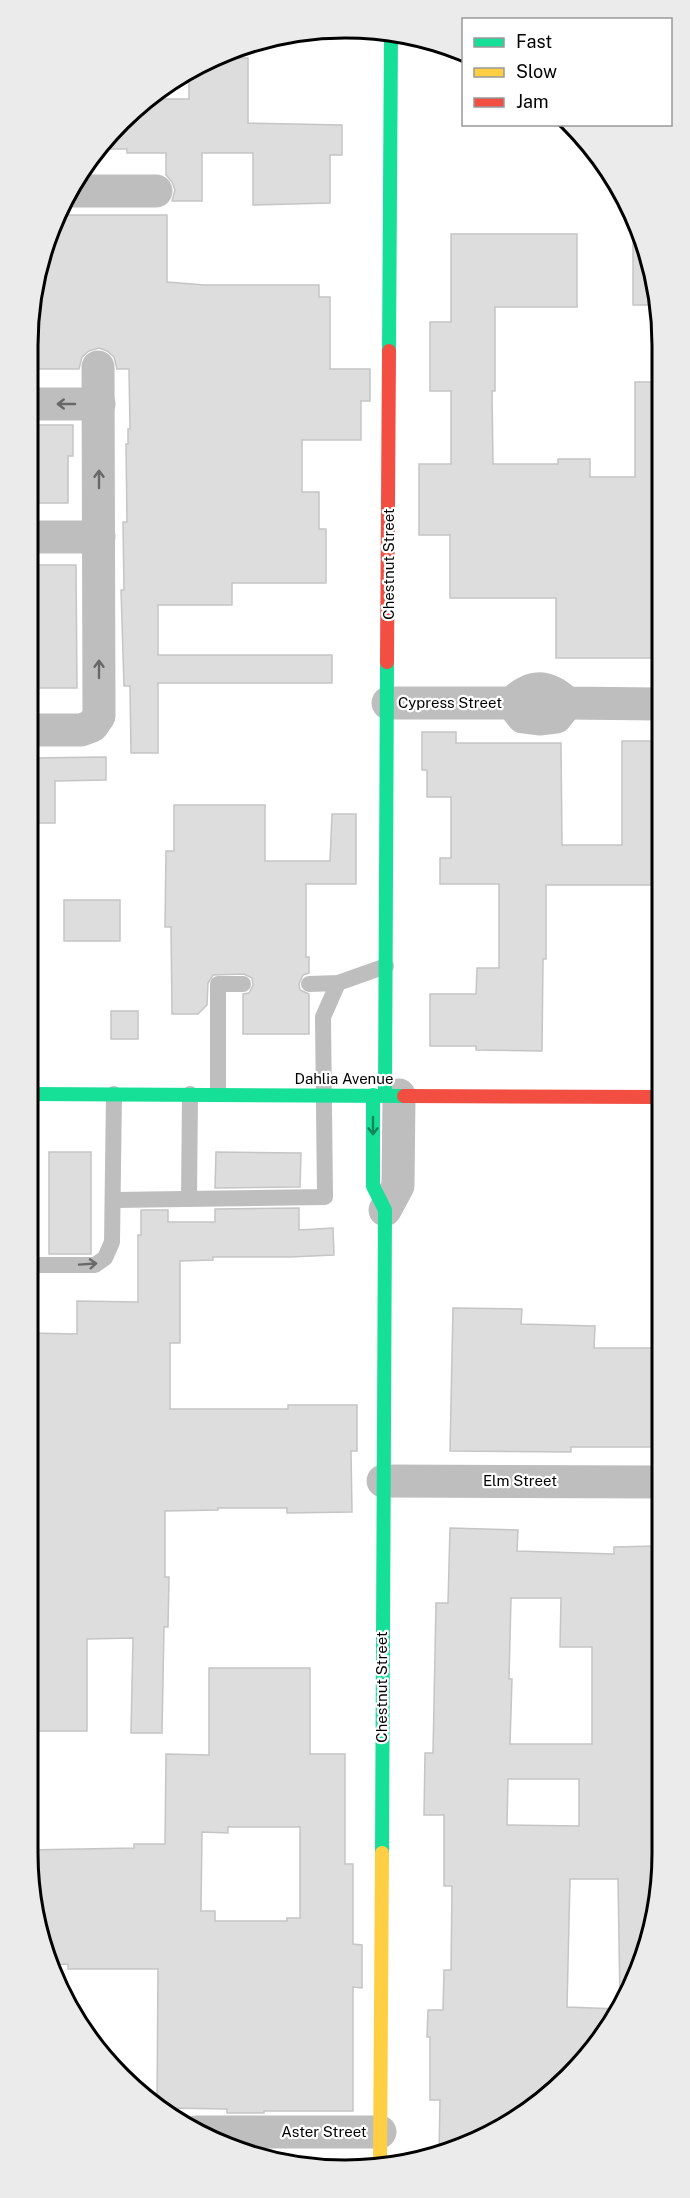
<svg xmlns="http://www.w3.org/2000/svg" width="690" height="2198" font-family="'Public Sans',sans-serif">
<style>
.building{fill:#ddd;stroke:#c5c5c5;stroke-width:1.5;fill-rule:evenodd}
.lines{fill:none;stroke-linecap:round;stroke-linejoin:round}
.lane{stroke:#bebebe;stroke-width:16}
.street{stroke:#bebebe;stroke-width:33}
.fast{stroke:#16e098;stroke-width:14}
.slow{stroke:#ffcf43;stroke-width:14}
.jam{stroke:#f24e42;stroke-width:14}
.oneway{stroke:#686868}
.oneway2{stroke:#0d865b}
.labels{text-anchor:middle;stroke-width:4.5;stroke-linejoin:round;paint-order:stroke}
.street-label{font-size:15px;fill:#000;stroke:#fff}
.rim{fill:none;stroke:#000;stroke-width:3}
</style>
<rect width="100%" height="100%" fill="#fff"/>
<!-- building -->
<g class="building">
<polygon points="223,58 248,58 248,123 342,125 342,155 330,155 330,203 253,205 253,153 202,153 202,201 172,201 175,190 172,182 166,175 166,153 127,153 127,149 99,149 150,99 189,99 189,72"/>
<polygon points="61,215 167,215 167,282 205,285 319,285 319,297 330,297 330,369 370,369 370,401 361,401 361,440 302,440 302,492 319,492 319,529 326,529 326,583 232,583 232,605 158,605 158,655 332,655 332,683 158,683 158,753 131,753 130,686 124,686 121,590 124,590 123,522 127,522 126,444 128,444 128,429 130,429 129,369 117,369 114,357 107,351 99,348 89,351 82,357 79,369 33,369 33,283"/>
<polygon points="451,234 577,234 577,307 495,307 495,391 492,391 493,464 558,464 558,459 590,459 590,477 635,477 635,382 660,382 659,658 556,658 556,598 450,598 450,535 419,535 419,464 451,464 451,391 430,391 430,322 451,322"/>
<polygon points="639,235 660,303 660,305 633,305 633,236"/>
<polygon points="33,425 73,425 73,456 68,456 68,503 32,503"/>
<polygon points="32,565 76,565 77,688 37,688 37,622 32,622"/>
<polygon points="422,732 456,732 456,743 561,743 562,845 622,845 622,741 659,741 659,885 546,885 546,959 543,959 542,1051 476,1050 476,1046 430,1046 430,994 476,994 477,968 499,968 499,884 440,884 440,858 451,858 451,797 427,797 427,770 422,770"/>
<polygon points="106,757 106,780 55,781 55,823 31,823 31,758"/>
<polygon points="174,805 265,805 265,861 330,861 332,814 356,814 356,884 306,884 306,957 309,957 309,973 303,975 299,984 300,990 309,994 309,1034 243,1034 243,994 249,993 253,985 252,978 244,974 213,975 208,983 207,1005 198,1014 172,1014 171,927 165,927 166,851 174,851"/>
<rect x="64" y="900" width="56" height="41"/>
<rect x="111" y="1011" width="27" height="28"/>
<rect x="49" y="1152" width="42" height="102"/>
<polygon points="216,1152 301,1153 300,1187 215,1188"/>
<polygon points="299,1208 299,1230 333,1228 334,1255 290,1257 213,1257 213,1260 180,1261 180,1343 170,1343 170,1409 288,1409 288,1405 357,1405 357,1451 351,1451 352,1512 287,1513 287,1508 218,1508 218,1510 165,1511 165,1577 169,1577 168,1627 164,1627 162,1733 131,1733 133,1638 87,1639 87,1731 27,1731 29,1333 77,1334 77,1301 138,1302 138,1235 141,1235 141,1210 168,1210 168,1222 215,1222 215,1209"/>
<polygon points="453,1308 522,1309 521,1324 595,1326 594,1348 658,1348 658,1447 571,1447 571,1452 450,1451"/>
<path d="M450,1528L518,1530L517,1551L614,1554V1547L658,1546L657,1915L620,2002L618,1879H570L567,2007L618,2009L610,2029L522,2117L439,2155L440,2100H430V2037H427L428,2010H443L444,1970H451L452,1886H444V1815H424L425,1753H433L436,1603H448ZM511,1598H561L560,1647H592V1744H510L512,1679H509ZM508,1779H579V1826L507,1825Z"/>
<path d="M209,1668H310V1754H345V1864H353V1944L362,1945V1988L353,1987V2111H264V2113H227V2109L165,2108L157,2102L158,1969H68V1964L49,1965L27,1850L134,1848V1844H165L166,1754L209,1755ZM228,1827H300V1918H287V1921H215V1911H201L202,1832L228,1833Z"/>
</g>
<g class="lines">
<!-- lane -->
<g class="lane">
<polyline points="309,984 338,983 386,966"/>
<polyline points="218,1094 218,984 243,984"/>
<polyline points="189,1199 190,1094"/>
<polyline points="113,1200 325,1197 323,1017 338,983"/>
<polyline points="29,1265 95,1265 105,1258 112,1242 114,1094"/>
</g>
<!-- street -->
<g class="street">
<polyline points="71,191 156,191"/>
<polyline points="33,404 99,404"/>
<polyline points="32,537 99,537"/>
<path d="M388,703H512C531,684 547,684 567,703L659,704"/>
<polyline points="512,703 523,717 539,719 556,717 567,703"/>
<polyline points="31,730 81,730 92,726 99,716 98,367"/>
<polyline points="385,1210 398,1186 399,1095"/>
<polyline points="383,1481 658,1482"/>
<polyline points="196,2132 380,2132"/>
</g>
<!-- fast -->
<g class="fast">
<polyline points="389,351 391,33"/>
<polyline points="30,1094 404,1096"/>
<polyline points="373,1095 373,1186 385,1210 382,1853"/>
<polyline points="385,1095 387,662"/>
</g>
<!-- slow -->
<polyline class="slow" points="380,2163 382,1853"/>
<!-- jam -->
<g class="jam">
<polyline points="387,662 389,351"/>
<polyline points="404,1096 659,1097"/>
</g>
</g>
<!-- one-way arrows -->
<defs><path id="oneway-shaft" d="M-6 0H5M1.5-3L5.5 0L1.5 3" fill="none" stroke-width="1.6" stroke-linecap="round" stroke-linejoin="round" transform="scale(1.5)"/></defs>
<g class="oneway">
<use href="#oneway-shaft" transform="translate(66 404) rotate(-180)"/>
<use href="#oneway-shaft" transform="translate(99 479) rotate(-90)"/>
<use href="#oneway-shaft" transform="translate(99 669) rotate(-90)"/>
<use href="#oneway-shaft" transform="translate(88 1264) rotate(-4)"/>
</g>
<use class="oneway2" href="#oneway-shaft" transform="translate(373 1126) rotate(90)"/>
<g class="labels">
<!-- street labels -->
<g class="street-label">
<text transform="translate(389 564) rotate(-90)" y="5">Chestnut Street</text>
<text x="450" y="708">Cypress Street</text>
<text x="344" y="1084">Dahlia Avenue</text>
<text x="520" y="1486">Elm Street</text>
<text transform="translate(382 1687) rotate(-90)" y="5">Chestnut Street</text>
<text x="324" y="2137">Aster Street</text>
</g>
</g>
<!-- crop -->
<path d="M0 0H690V2198H0ZM345 38H345A307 307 0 0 1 652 345V1853A307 307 0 0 1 345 2160H345A307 307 0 0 1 38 1853V345A307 307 0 0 1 345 38Z" fill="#ebebeb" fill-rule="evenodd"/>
<path class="rim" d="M345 38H345A307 307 0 0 1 652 345V1853A307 307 0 0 1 345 2160H345A307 307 0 0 1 38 1853V345A307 307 0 0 1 345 38Z"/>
<!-- legend -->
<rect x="462" y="18" width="210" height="108" fill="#ffffff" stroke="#999999" stroke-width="1.5"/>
<rect x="474" y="38" width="30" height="9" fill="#16e098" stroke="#999999" stroke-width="1.5"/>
<text x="516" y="48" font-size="18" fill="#000000">Fast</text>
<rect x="474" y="68" width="30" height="9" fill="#ffcf43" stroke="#999999" stroke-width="1.5"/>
<text x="516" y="78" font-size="18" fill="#000000">Slow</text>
<rect x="474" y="98" width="30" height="9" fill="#f24e42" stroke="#999999" stroke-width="1.5"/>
<text x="516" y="108" font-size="18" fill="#000000">Jam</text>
</svg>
